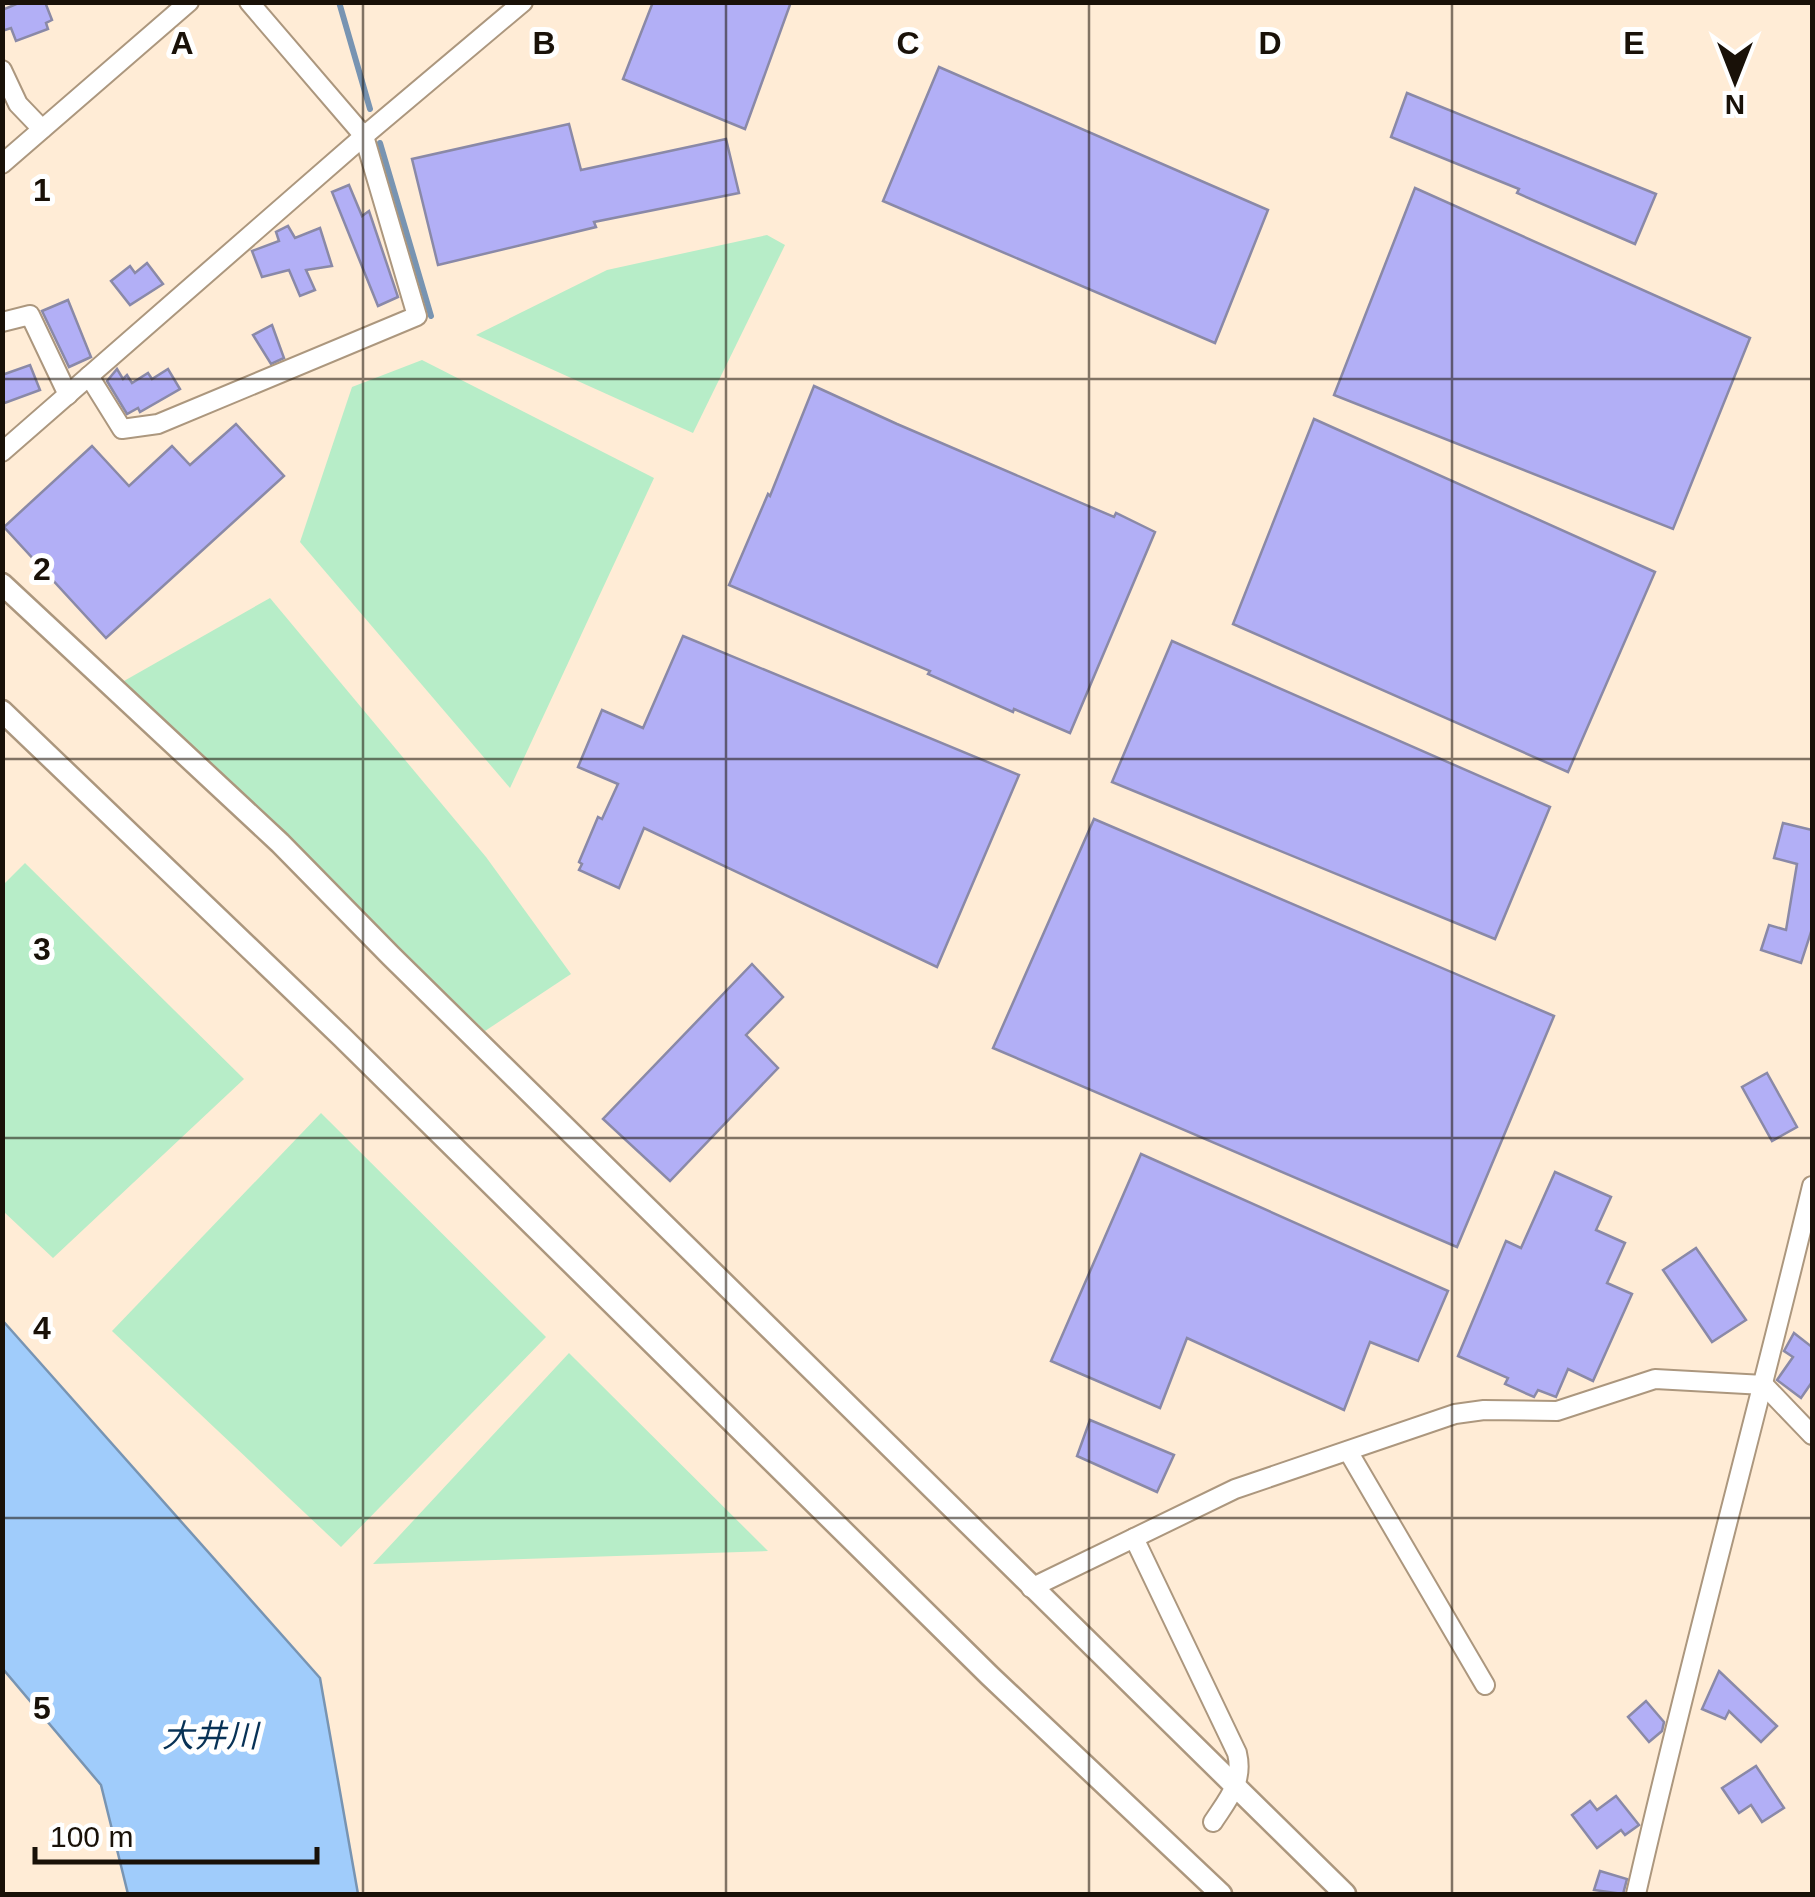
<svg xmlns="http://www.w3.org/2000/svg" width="1815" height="1897" font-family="Arial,'Noto Sans JP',sans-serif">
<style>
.green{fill:#b7edc8}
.water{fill:#a0ccfb;stroke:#7894b2;stroke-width:2.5}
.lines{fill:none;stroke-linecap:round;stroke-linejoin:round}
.stream{stroke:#7894b2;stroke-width:6}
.building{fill:#b2aff6;stroke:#8a89a7;stroke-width:2.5}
.minor-casing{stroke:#ac977e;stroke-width:22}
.tertiary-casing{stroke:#ac977e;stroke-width:25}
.minor{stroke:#fff;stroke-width:18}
.tertiary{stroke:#fff;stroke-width:20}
.grid{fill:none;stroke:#191108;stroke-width:2.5;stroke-opacity:0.55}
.labels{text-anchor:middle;stroke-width:10;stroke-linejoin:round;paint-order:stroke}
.water-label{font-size:32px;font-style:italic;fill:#083256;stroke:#fff}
.grid-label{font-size:32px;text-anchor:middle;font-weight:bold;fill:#191108;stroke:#fff;stroke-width:10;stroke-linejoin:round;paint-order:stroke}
</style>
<rect width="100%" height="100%" fill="#ffecd6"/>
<!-- green -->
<g class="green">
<polygon points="767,235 785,245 693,433 476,335 607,270"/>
<polygon points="422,360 654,478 510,788 300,542 352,387"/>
<polygon points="270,598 486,857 571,974 485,1031 124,681"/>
<polygon points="25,863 244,1079 53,1258 3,1211 3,885"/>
<polygon points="321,1113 546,1337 341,1547 112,1331"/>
<polygon points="569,1353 768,1551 373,1564"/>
</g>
<!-- water -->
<polygon class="water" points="3,1321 320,1678 358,1894 128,1894 101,1785 3,1669"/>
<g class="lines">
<!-- stream -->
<g class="stream">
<polyline points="339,2 370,109"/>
<polyline points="380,143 431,316"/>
</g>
</g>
<!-- building -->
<g class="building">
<polygon points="21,2 45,2 52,20 46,23 48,29 16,41 11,28 2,31 2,10"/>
<polygon points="653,2 791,2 745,129 623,79"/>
<polygon points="939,67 1268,210 1215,343 883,201"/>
<polygon points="1407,93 1656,194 1635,244 1517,193 1519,189 1391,137"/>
<polygon points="569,124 581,170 726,139 739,193 594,222 596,227 438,265 412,159"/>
<polygon points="349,185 362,216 369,211 398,297 378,306 332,192"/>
<polygon points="1415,188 1750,338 1673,529 1334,395"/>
<polygon points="288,226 295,238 320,228 332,266 306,270 315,290 300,296 289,270 262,277 252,251 279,241 276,232"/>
<polygon points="147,263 163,284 130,305 111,281 130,266 135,273"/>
<polygon points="68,300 91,357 69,367 42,311"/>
<polygon points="272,325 284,358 271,364 253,335"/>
<polygon points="30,365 40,390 2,404 2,375"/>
<polygon points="117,369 123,379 127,375 132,383 148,373 152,379 168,369 180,389 140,412 138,408 127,414 107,381"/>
<polygon points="814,386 897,424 1114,517 1116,513 1155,532 1070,733 1014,709 1013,712 928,674 930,671 729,585 768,494 770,496"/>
<polygon points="1314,419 1655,572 1568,772 1233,624"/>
<polygon points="236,424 284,476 106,638 4,527 92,446 129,486 172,446 190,465"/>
<polygon points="683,636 1019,775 937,967 644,828 619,888 579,870 582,864 579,862 598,817 602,819 618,784 578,767 602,710 643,728"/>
<polygon points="1172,641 1550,807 1495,939 1112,782"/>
<polygon points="1094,819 1554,1016 1457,1247 993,1048"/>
<polygon points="1783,823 1812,830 1812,929 1801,963 1761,950 1769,925 1786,930 1797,864 1774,858"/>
<polygon points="752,964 783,997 746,1035 778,1068 670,1181 603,1119"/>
<polygon points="1767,1073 1797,1127 1772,1141 1742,1087"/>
<polygon points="1141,1154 1448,1291 1418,1361 1370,1342 1344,1410 1187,1338 1160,1408 1051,1361"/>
<polygon points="1555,1172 1611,1197 1596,1230 1625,1243 1607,1283 1632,1294 1593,1381 1568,1369 1556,1397 1538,1390 1534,1397 1505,1384 1508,1378 1458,1356 1506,1241 1521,1248"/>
<polygon points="1696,1248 1746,1320 1712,1342 1663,1270"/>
<polygon points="1794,1333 1812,1347 1812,1382 1801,1398 1777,1380 1793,1357 1784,1351"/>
<polygon points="1090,1420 1174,1455 1157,1492 1077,1456"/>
<polygon points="1719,1671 1777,1726 1761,1742 1729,1711 1725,1719 1702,1709"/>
<polygon points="1646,1701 1664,1722 1662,1731 1649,1742 1628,1717"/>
<polygon points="1756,1766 1784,1808 1762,1822 1751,1805 1739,1813 1722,1788"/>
<polygon points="1616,1796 1639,1825 1625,1835 1621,1830 1597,1848 1572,1815 1590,1801 1597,1810"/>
<polygon points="1600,1871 1627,1879 1623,1894 1594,1890"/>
</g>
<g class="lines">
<!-- minor casing -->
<g class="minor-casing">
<g id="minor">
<polyline points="2,70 18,104 42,129"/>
<polyline points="2,164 189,2"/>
<polyline points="2,322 30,315 68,395"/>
<polyline points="89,376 122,429 158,424 417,316 364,136 249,2"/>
<polyline points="2,452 364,136 523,2"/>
<polyline points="1348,1451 1485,1685"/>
<path d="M1134,1538L1237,1753C1244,1782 1228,1799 1213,1822"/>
<polyline points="1031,1588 1235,1489 1455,1414 1484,1410 1557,1411 1655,1379 1764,1385 1812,1435"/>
<path d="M1636,1894C1690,1657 1755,1423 1812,1186"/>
</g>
</g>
<!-- tertiary casing -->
<g class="tertiary-casing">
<g id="tertiary">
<polyline points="2,584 280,843 391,956 1345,1894"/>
<polyline points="2,711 342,1037 990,1676 1221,1894"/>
</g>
</g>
<!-- minor -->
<use href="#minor" class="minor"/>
<!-- tertiary -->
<use href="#tertiary" class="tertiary"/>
</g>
<!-- grid -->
<path class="grid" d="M363,2V1894M726,2V1894M1089,2V1894M1452,2V1894M2,379H1812M2,759H1812M2,1138H1812M2,1518H1812"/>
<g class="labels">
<!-- water labels -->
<g class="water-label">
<text x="210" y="1747">大井川</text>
</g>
</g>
<g class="grid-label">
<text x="182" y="54">A</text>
<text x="544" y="54">B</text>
<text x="908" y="54">C</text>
<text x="1270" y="54">D</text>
<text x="1634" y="54">E</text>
<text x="42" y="201">1</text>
<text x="42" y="580">2</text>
<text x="42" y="960">3</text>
<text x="42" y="1339">4</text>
<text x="42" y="1719">5</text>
</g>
<!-- border -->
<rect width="1815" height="1897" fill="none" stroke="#191108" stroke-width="10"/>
<!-- north arrow -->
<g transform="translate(1735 80) rotate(180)" stroke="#ffffff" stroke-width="8" paint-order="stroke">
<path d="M0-8L18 38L0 25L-18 38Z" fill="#191108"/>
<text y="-15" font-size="28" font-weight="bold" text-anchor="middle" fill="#191108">N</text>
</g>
<!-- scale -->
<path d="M35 1847v15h282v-15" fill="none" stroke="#191108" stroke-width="5"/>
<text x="50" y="1847" font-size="30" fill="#191108" stroke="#ffffff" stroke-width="8" paint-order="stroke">100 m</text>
</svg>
